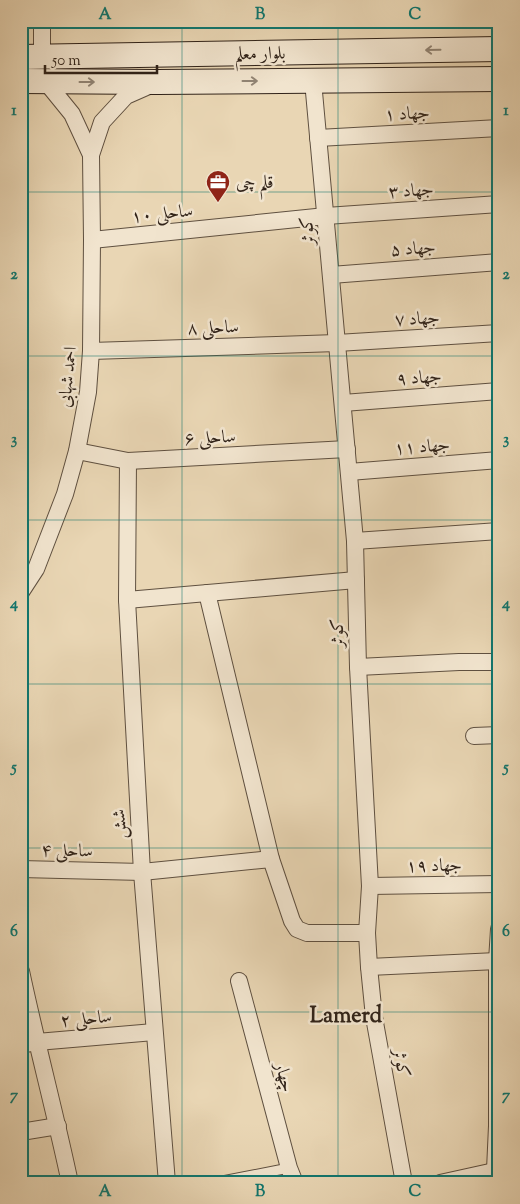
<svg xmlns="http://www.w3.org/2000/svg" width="520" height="1204" font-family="'Sorts Mill Goudy',Amiri,serif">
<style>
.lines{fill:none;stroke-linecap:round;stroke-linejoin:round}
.lane-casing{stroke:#5f5040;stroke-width:11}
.street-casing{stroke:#5f5040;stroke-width:18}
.secondary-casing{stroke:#312319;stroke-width:26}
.lane{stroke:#f1e4ce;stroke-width:9}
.street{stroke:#f1e4ce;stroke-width:16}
.secondary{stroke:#f1e4ce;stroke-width:24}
.oneway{stroke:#918474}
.grid{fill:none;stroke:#0f766e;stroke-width:1;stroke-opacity:0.55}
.labels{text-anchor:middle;stroke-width:5;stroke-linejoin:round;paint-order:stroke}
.street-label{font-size:18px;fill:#312319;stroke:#f1e4ce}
.poi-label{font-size:18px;fill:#312319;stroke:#f1e4ce;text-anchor:start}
.district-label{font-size:22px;font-weight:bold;fill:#312319;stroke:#f1e4ce}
.neatline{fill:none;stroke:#0f766e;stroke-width:2}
.grid-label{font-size:16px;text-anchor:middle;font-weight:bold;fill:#0f766e}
</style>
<rect width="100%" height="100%" fill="#e9d6b4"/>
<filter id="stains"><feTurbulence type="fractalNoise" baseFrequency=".004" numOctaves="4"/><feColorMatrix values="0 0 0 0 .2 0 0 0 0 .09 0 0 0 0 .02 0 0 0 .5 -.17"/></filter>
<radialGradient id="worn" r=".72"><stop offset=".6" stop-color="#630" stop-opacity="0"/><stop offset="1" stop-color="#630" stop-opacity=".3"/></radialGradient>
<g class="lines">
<!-- lane casing -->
<g class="lane-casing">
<polyline id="lane" points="212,1183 289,1168"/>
</g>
<!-- street casing -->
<g class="street-casing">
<g id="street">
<polyline points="42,57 42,21"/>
<polyline points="313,81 355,541 358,667 370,886 367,933 369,967 374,1017 404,1183"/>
<polyline points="46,82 72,114 91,155"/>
<polyline points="318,138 499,128"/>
<polyline points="92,240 326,216 499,204"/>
<polyline points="331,275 499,262"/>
<polyline points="91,351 337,343 499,333"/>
<polyline points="343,403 499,391"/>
<polyline points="77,451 128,461 347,449"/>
<polyline points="128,461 127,600 142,872 167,1183"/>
<polyline points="349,472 499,460"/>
<polyline points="355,541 499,531"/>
<polyline points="21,592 36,569 65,494 77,451 88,392 91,351 92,240 91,155 102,122 126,96 151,85"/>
<polyline points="207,593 271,859 292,921 297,929 307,933 367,933"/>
<polyline points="127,600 356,580"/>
<polyline points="358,667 459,662 499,662"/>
<polyline points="474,736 499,735"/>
<polyline points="21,869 142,872 271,859"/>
<polyline points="370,886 499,884"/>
<polyline points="369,967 497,961"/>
<path d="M21,971C36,1042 55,1112 70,1183"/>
<polyline points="239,981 289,1168 295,1183"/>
<polyline points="21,1045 37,1042 154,1032"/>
<polyline points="21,1132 58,1126"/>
<polyline points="495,1170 497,1126 497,961 499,929"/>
<polyline points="440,1183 499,1170"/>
</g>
</g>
<!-- secondary casing -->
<g class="secondary-casing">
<g id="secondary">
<polyline points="21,57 499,49"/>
<polyline points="21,81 157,82 499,79"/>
</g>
</g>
<!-- lane -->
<use href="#lane" class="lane"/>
<!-- street -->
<use href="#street" class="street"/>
<!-- secondary -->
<use href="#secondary" class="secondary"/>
</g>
<!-- one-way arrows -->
<defs><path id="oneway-shaft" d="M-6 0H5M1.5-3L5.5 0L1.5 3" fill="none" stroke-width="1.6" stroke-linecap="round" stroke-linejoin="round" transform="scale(1.25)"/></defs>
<g class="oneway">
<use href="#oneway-shaft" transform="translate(433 50) rotate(179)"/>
<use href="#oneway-shaft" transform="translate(250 81)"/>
<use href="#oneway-shaft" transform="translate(87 82)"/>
</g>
<!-- grid -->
<path class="grid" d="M182,21V1183M338,21V1183M21,192H499M21,356H499M21,520H499M21,684H499M21,848H499M21,1012H499"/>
<!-- icons -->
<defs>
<g id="office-pin" transform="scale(1.25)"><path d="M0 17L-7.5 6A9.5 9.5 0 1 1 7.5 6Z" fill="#8f2418" stroke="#f1e4ce"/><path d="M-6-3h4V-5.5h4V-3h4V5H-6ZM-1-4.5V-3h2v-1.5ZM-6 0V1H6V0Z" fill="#fff"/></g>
</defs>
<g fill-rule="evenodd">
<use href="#office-pin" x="218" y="182"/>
</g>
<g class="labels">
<!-- street labels -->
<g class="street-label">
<text transform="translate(260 53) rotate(-1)" y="6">بلوار معلم</text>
<text transform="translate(407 113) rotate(-3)" y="6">جهاد ۱</text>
<text transform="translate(411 190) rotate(-4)" y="6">جهاد ۳</text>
<text transform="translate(162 213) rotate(-6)" y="6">ساحلی ۱۰</text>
<text transform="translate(307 231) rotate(-95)" y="6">کوثر</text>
<text transform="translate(413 248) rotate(-4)" y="6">جهاد ۵</text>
<text transform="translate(417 318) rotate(-3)" y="6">جهاد ۷</text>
<text transform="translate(213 327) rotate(-2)" y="6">ساحلی ۸</text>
<text transform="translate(67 377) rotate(-84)" y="6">احمد شهابی</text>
<text transform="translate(419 377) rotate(-4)" y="6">جهاد ۹</text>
<text transform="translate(210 437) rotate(-3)" y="6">ساحلی ۶</text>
<text transform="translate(422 446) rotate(-4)" y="6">جهاد ۱۱</text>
<text transform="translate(337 633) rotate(-91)" y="6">کوثر</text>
<text transform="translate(119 824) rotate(-93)" y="6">شش</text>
<text transform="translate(67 850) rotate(1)" y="6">ساحلی ۴</text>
<text transform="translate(434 865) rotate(-1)" y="6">جهاد ۱۹</text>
<text transform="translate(86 1018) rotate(-5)" y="6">ساحلی ۲</text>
<text transform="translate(402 1063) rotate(80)" y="6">کوثر</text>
<text transform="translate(285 1077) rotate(75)" y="6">چهار</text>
</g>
<!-- poi labels -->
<g class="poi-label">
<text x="236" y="188">قلم چی</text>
</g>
<!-- district labels -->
<g class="district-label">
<text x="346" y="1022">Lamerd</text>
</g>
</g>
<!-- margin -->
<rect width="520" height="1204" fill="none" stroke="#e9d6b4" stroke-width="55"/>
<!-- scale -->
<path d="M45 65v8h112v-8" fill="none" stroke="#312319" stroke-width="2.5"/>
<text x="52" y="65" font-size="15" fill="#312319" stroke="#f1e4ce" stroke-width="4" paint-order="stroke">50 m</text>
<rect x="28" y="28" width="464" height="1148" class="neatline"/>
<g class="grid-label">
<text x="105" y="19">A</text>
<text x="260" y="19">B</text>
<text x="415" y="19">C</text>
<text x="14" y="115">1</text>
<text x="506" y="115">1</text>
<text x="14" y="279">2</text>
<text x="506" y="279">2</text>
<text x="14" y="444">3</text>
<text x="506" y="444">3</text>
<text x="14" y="608">4</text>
<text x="506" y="608">4</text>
<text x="14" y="772">5</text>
<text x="506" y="772">5</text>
<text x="14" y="936">6</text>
<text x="506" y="936">6</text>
<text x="14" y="1100">7</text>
<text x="506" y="1100">7</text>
<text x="105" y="1196">A</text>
<text x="260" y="1196">B</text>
<text x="415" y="1196">C</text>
</g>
<rect width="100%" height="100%" filter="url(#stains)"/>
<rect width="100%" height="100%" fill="url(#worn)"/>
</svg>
